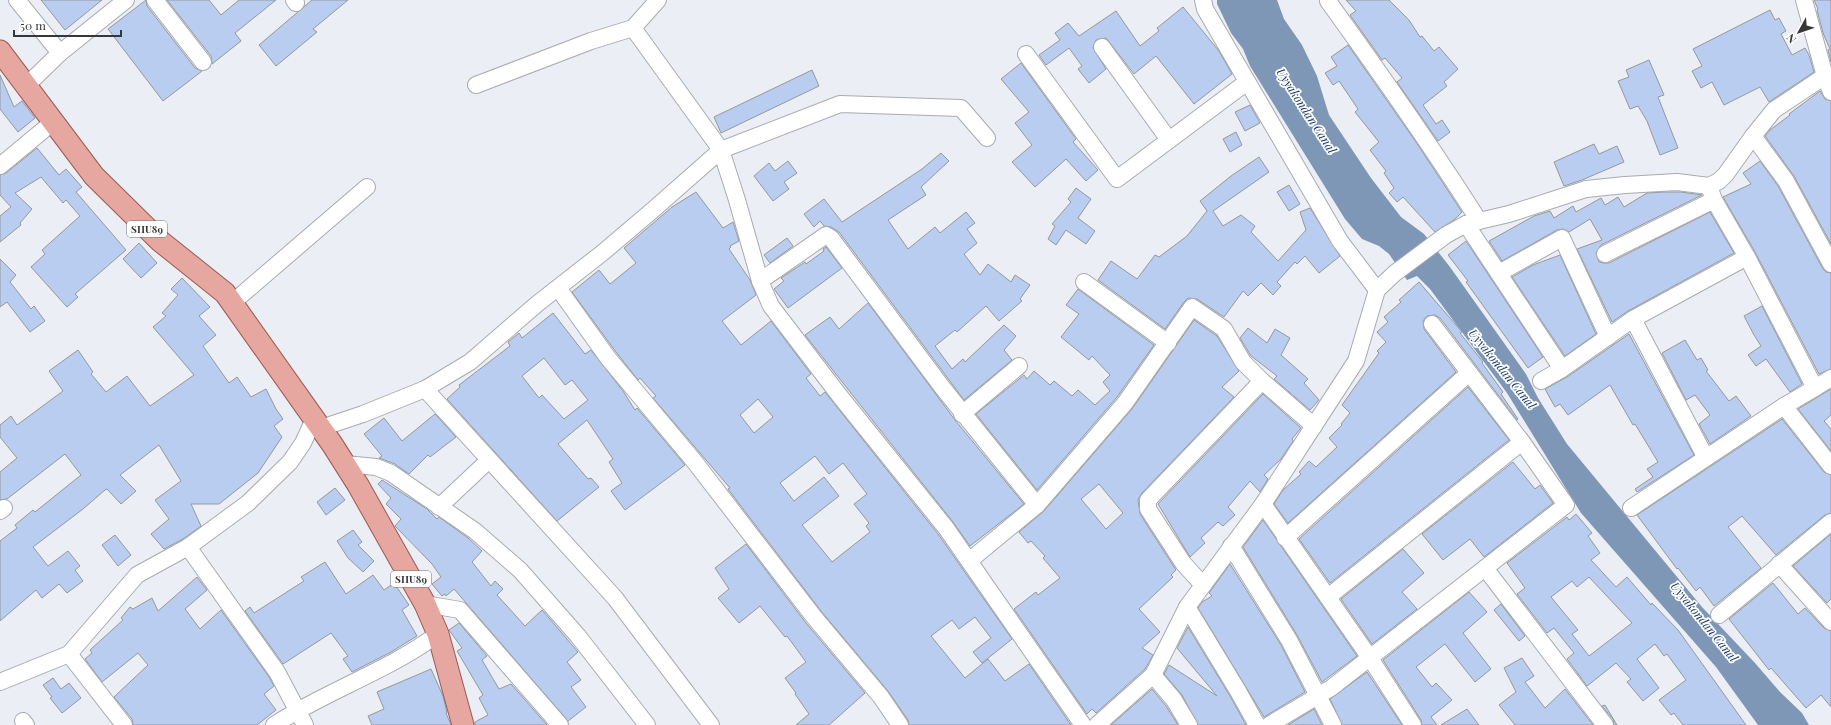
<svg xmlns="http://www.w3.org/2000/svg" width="1831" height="725" font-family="'Playfair Display',serif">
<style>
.water{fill:#7f97b7}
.building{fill:#b9cdf1;stroke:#95989d;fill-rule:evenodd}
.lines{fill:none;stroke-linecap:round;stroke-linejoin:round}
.minor-casing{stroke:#a8abb0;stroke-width:18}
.major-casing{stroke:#9d5953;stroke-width:23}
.minor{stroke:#fff;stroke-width:16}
.major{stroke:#e5a7a0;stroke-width:21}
.labels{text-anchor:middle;stroke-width:3.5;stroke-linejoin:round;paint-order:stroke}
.shield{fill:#fff;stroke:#727374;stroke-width:1}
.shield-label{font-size:10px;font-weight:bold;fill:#363739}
.water-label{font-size:12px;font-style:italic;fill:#133661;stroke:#fff}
</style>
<rect width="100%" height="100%" fill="#ebeef4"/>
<!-- water -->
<polygon class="water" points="1217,0 1277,0 1284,19 1302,45 1317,76 1329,115 1371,178 1401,217 1424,234 1450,267 1526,374 1538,398 1567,444 1702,607 1755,663 1780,692 1802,713 1809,725 1758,725 1716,667 1581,513 1507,393 1430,289 1417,276 1407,280 1389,254 1379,246 1362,239 1345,219 1250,66 1243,49 1231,33 1217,4"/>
<!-- building -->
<g class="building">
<polygon points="41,0 102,0 65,30"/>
<polygon points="146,0 147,6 195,68 202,71 163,101 108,29"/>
<polygon points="167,0 209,0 221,15 239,0 276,0 235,33 241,41 212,64 211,56"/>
<polygon points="312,0 348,0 313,29 317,32 276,66 259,45"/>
<polygon points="1346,0 1389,0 1409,20 1420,37 1422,36 1434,51 1439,47 1458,69 1444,82 1447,86 1423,105 1436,124 1442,120 1450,132 1438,141 1397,82 1402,78 1385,58 1382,60 1350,15 1356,11"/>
<polygon points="1814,0 1831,0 1831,62 1828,50 1830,49 1823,33 1817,10 1818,9"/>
<polygon points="1183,7 1219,51 1232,74 1194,104 1156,56 1134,74 1106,38 1096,40 1093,48 1106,69 1089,83 1078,69 1082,66 1069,48 1046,65 1039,55 1060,40 1055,33 1068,23 1079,36 1116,11 1140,46 1159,31 1157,28"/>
<polygon points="1770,10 1775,20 1779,18 1786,31 1781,34 1792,55 1805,48 1809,55 1814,72 1769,102 1760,87 1724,105 1712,82 1701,88 1692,71 1702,66 1693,49"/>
<polygon points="1348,45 1416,142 1462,212 1454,220 1435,232 1403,197 1397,202 1389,193 1394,188 1384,173 1386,171 1370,150 1379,142 1355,112 1358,109 1339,81 1333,85 1325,73 1337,66 1331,57"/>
<polygon points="1649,60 1664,95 1658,97 1678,148 1660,155 1647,121 1638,106 1630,109 1618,81 1629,77 1626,70"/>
<polygon points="1021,63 1076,139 1073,142 1098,170 1086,181 1066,159 1035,187 1012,162 1032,145 1015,123 1029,112 1001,79"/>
<polygon points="812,70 819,86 721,133 714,117"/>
<polygon points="0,75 14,107 22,101 35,118 18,132 0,109"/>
<polygon points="1820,91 1825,99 1831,101 1831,244 1794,176 1765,136 1770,130 1790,115 1789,114"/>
<polygon points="1250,105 1260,123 1245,131 1235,112"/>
<polygon points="1236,132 1242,145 1230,152 1223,139"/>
<polygon points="1594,144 1599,154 1617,146 1624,162 1582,180 1564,186 1554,162"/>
<polygon points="37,148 59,175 66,169 82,187 76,192 126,250 75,294 78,297 67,307 31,267 45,254 42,250 80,216 66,200 63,203 41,177 15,193 32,209 20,223 21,225 0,242 0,216 11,207 0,195 0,175 6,173"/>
<polygon points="941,153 949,161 921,187 926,195 888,220 908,249 935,227 940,233 966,212 975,223 967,229 977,243 964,254 980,275 988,264 1011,282 1015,275 1030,285 1020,299 1022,301 999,321 986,306 957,332 955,330 935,346 952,369 963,359 965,362 1004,325 1016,336 1004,350 1012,360 964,400 839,232 831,227 824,226 820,221 814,227 804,214 824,199 842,222 922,169"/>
<polygon points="1259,157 1269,172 1213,211 1223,226 1241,215 1255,226 1251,232 1278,261 1306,230 1300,212 1310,208 1340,256 1319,273 1305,256 1297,264 1295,262 1277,282 1281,286 1273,295 1261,283 1248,296 1243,291 1224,317 1197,299 1188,298 1184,302 1165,329 1098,280 1111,261 1137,279 1155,255 1159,257 1187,236 1207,211 1200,201 1231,176"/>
<polygon points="788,161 797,173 784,182 789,189 773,201 754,176 769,163 775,171"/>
<polygon points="1760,161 1778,186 1823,269 1826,272 1831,273 1831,369 1819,374 1755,252 1723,197 1751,184 1743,173"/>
<polygon points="1289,185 1300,204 1289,211 1277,192"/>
<polygon points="1076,188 1091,199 1078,218 1095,231 1086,244 1066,230 1056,245 1048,239 1055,226 1052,224 1071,202 1068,199"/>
<path d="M696,192L723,228L733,222L739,241L730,246L731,247L729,249L750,280L756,295L722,321L741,345L771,321L811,374L806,378L820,396L825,392L938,534L1012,639L982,663L973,652L991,638L975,617L959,629L952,620L931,636L965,678L988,659L1005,681L1029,664L1071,725H909L908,720L888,691L821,611L734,497L728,489L730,488L653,398L656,396L640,378L638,380L616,352L572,292L599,270L610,284L636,263L624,248L672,207ZM758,399L773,417L754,433L740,415ZM815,456L829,474L843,463L867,494L854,504L869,523L866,526L870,532L832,562L802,525L839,496L824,477L794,501L780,483Z"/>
<polygon points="1664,192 1681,192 1702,195 1601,245 1596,253 1599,262 1604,263 1609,263 1710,212 1734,253 1628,311 1612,322 1577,249 1602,240 1590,219 1569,232 1563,229 1557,230 1502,261 1489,241 1534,216 1550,211 1554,218 1573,206 1576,212 1601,198 1605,205 1618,197 1624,207 1647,193"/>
<polygon points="787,238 793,246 770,263 764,255"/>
<polygon points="1466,241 1543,357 1528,368 1466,282 1468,281 1448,255"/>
<polygon points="139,243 157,263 141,278 123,259"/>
<polygon points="826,247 842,268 788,308 774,289 784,281 781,278 805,262 806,264 824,251 823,249"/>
<polygon points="1560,255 1596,334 1565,356 1512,277 1533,265"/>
<polygon points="0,259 16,275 10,282 31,309 34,306 45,321 30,332 7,302 0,307"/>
<polygon points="182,278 210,307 199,316 216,335 203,346 229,383 237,377 251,397 266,389 276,409 283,419 274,426 282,437 258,473 219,504 191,504 201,526 183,539 164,549 151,534 169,519 155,500 181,481 159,445 120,475 136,491 121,504 107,489 105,490 83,509 33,547 48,566 68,551 80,566 75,570 83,581 67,593 59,584 42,598 36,590 0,621 0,541 17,528 15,525 33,510 35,512 81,475 65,454 7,499 0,500 0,472 17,458 0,437 0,425 11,416 17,425 63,391 49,371 78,350 93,372 91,374 106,392 127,376 150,406 194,375 153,327 166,316 162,313 178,295 171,289"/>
<polygon points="1419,282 1462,332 1460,333 1483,362 1482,363 1503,392 1501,394 1518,419 1517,420 1440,318 1435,315 1427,316 1423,321 1424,329 1456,372 1288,523 1274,504 1283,490 1301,474 1299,472 1309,461 1316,467 1337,447 1329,438 1342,425 1341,424 1350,413 1342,405 1379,353 1377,351 1386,342 1377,332 1388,322 1384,317 1401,302 1399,300"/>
<polygon points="1078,289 1154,345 1117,397 1037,490 976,414 1024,375 1027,379 1034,371 1050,385 1054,381 1072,396 1078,390 1095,405 1110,391 1103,382 1110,375 1092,356 1089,360 1061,337 1079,314 1066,305"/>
<polygon points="868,303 955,420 1024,504 970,546 953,522 805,335 830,317 839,329"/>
<polygon points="1762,306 1802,384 1790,392 1766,359 1756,366 1748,355 1761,346 1754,335 1744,316"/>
<path d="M553,313L585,354L591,350L623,391L635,410L637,408L685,465L625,510L611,491L622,483L609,462L613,459L587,420L558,444L588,479L591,478L599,487L557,521L447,399L460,387L459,385L510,346L508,342L519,333L522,338ZM544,358L565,385L572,380L588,400L564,419L542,395L539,398L522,376Z"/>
<path d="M1194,320L1217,336L1239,371L1222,387L1234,397L1141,494L1138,500L1140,514L1176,570L1171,575L1173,577L1139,609L1160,632L1142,648L1153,655L1145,669L1096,713L1092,709L1087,714L1014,609L1036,592L1038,595L1060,578L1043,558L1045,556L1031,541L1028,543L1019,532L1044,511L1132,409ZM1099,484L1123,513L1106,529L1081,499Z"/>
<polygon points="1248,328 1267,343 1275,329 1290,338 1281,355 1308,379 1304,383 1319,400 1310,410 1274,379 1277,376 1251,356 1240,338"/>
<polygon points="1629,334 1694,455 1637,492 1635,489 1653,477 1647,469 1658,462 1635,424 1633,425 1610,385 1568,415 1560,404 1555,407 1545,389 1567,377"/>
<polygon points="1685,340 1697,360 1701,358 1708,370 1706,371 1729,401 1736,396 1751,416 1710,444 1699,424 1710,415 1695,395 1686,400 1662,353"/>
<polygon points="1468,387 1509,440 1330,583 1299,539"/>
<polygon points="1831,389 1831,415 1824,421 1831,429 1831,451 1798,409"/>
<polygon points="1263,394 1301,428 1292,439 1293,441 1281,459 1264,475 1268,479 1260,492 1250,481 1228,507 1235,515 1223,526 1218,522 1201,538 1205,543 1190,557 1158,504"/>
<polygon points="435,414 456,437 430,457 428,455 409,474 395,464 379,458 382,456 364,434 384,418 402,441"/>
<polygon points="1782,419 1824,472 1831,475 1831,513 1825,515 1776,555 1742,516 1728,527 1761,568 1714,606 1700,587 1696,591 1678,568 1677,569 1637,515"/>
<polygon points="1513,462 1535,489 1540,485 1553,503 1484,557 1470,539 1443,560 1422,534"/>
<polygon points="382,480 427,509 437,519 439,517 468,538 482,551 472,562 491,586 495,581 503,589 497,595 525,626 542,610 549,618 578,652 567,662 581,680 571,687 586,707 568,721 454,589 446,596 445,594 442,596 432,584 441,577 432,564 395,526 401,519 386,504 391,498 378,484"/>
<polygon points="335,488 345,500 326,515 317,502"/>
<path d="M1576,514L1592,533L1588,536L1600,553L1591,560L1616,587L1627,577L1651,605L1652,603L1678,630L1746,725H1683L1674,713L1671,715L1659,700L1686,680L1667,654L1664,656L1655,644L1637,659L1659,688L1643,701L1627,682L1631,679L1616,663L1587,686L1567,659L1574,653L1554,628L1547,633L1517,594L1525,588L1507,563L1567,517L1569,520ZM1589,577L1632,623L1589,656L1572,634L1578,630L1551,597L1572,581L1577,587Z"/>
<polygon points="1263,520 1357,656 1322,682 1297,635 1243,547"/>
<polygon points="353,530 362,542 358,545 374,561 363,572 348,558 337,541"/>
<polygon points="1831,534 1831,599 1827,603 1793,566"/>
<polygon points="115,535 131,555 118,566 102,545"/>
<polygon points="746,544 806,623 865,693 829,725 796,725 809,714 795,694 796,693 785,678 806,662 787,636 785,637 760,606 739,623 718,598 729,589 715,568"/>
<polygon points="1403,549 1424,573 1402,592 1417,609 1372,644 1341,599"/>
<polygon points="325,562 346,594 373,575 384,590 394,583 409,605 402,610 417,636 391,652 352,672 343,659 348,656 331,633 283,664 245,611 250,607 254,613 304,581 301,577"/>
<polygon points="1230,564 1281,645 1305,692 1264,717 1198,608 1202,602 1212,596 1209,593"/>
<polygon points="197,577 207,590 185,609 200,629 221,610 269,677 274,686 264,694 276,710 257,725 133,725 132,719 114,697 148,665 138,653 102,682 85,659 92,653 90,650 123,620 121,618 130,607 133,609 152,598 158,611"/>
<polygon points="1773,583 1798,614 1805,608 1824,628 1831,631 1831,707 1821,695 1806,708 1771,668 1769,670 1729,619"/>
<polygon points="1469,592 1487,612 1463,633 1491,669 1475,682 1445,644 1416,667 1432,687 1436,683 1452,700 1431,717 1437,725 1422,725 1421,720 1383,660"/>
<polygon points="1501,604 1525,636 1519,641 1494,610"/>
<polygon points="459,623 487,656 482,660 499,689 511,684 547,725 475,725 475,722 488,715 479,698 483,695 457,651 462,648 449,630"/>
<polygon points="1188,627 1230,696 1246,725 1198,725 1182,695 1164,674 1169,665 1217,696 1177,648"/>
<polygon points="1522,658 1534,676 1525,682 1545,708 1565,689 1593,725 1515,725 1499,705 1516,692 1504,668"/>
<polygon points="431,669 443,696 447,713 446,713 451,725 372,725 368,716 384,709 377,692"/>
<polygon points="1367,672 1402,725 1342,725 1330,699"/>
<polygon points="53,678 61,689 69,683 81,698 62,713 50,698 52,697 43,685"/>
<polygon points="1152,689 1166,706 1178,725 1111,725"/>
<polygon points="1605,705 1617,725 1614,725 1613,719 1602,706"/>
<polygon points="1314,709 1322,725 1288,725"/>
<polygon points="1467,709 1479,725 1441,725"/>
</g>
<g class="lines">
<!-- minor casing -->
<g class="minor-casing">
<g id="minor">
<polyline points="17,0 60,53"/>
<polyline points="155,0 203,62"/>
<polyline points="294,0 296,3"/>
<polyline points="1203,0 1205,9 1340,241 1377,290"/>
<path d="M1328,1C1380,73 1431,145 1479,221"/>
<polyline points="633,28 721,150 840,104 961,108 987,138"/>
<polyline points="1102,47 1169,140"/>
<polyline points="1026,54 1117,179 1247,82"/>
<polyline points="1825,76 1831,92"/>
<polyline points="476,85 591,41 633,28 658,0"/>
<polyline points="26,86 60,53 126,0"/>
<polyline points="1753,136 1786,181 1831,264"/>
<polyline points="0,166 53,122"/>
<polyline points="1709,186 1714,200 1747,257 1815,388 1784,406 1831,466"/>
<polyline points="1466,224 1562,369"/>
<polyline points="1605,254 1714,200"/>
<polyline points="1499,273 1562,238 1608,337"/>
<polyline points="760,281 826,235 831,238 942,387 1037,505"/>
<polyline points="1084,282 1168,343"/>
<polyline points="558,288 608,358 694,461 814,617 881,697 900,725"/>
<polyline points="232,303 367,187"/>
<polyline points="1633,319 1706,458"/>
<polyline points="1541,381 1562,369 1633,319 1747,257"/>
<polyline points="1815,388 1831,378"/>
<polyline points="425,389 615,598 711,725"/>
<polyline points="962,414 1019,366"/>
<polyline points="321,428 363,414 425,389 470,362 537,304 601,254 654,209 721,150 737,200 760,281 771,306 839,395 946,528 1083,725"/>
<polyline points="345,464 376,467 391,473 475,531 520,570 578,636 647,725"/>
<polyline points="1263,504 1370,658 1413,725"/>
<polyline points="439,507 489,460"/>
<polyline points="1631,508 1784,406"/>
<polyline points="0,511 4,508"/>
<polyline points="1285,538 1469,373"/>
<polyline points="1231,546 1289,640 1333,725"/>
<polyline points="188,547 277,672 305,725"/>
<polyline points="969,561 1037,505 1125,403 1192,307 1224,329 1243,362 1262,381 1314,426"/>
<polyline points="1779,564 1831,622"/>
<polyline points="1485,568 1605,725"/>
<polyline points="1203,585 1183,563 1148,509 1148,500 1262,381"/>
<polyline points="1328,597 1522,442"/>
<polyline points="425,604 460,610 560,725"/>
<polyline points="1187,607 1238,691 1257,725"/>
<polyline points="1719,615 1831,522"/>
<polyline points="69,654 124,725"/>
<polyline points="1153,675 1174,700 1189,725"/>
<polyline points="0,682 69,654 137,575 188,547 248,503 290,462 303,443 314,419"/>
<polyline points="23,721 26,725"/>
<path d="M274,725C326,691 388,671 438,634"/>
<polyline points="1097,725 1153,675 1187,607 1263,504 1356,361 1377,290 1395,273 1446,235 1466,224 1509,214 1586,189 1625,185 1677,182 1709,186 1719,181 1726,174 1753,136 1774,110 1825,76 1804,0"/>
<polyline points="1269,725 1331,688 1566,505 1522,442 1432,324"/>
</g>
</g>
<!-- major casing -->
<g class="major-casing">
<polyline id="major" points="0,51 94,176 160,241 225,293 332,444 358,485 425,604 438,634 463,725"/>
</g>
<!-- minor -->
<use href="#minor" class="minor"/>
<!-- major -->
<use href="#major" class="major"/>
</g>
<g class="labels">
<!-- shield labels -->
<g class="shield">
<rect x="127" y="221" width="40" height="16" rx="3"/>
<rect x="391" y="571" width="40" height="16" rx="3"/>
</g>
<g class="shield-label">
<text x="147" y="233">SHU89</text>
<text x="411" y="583">SHU89</text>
</g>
<!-- water labels -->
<g class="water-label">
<text transform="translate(1306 111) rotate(57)" y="4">Uyyakondan Canal</text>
<text transform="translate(1502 369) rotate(51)" y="4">Uyyakondan Canal</text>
<text transform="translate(1704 622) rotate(51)" y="4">Uyyakondan Canal</text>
</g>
</g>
<!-- north arrow -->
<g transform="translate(1799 32) rotate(230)" stroke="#ffffff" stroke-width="3" paint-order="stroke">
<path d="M0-3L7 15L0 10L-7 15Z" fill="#363739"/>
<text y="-6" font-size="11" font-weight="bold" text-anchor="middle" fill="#363739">N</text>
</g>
<!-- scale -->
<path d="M14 30v6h107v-6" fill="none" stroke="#363739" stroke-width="2"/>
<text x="20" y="30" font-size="12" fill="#363739" stroke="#ffffff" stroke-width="3" paint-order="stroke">50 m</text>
</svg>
